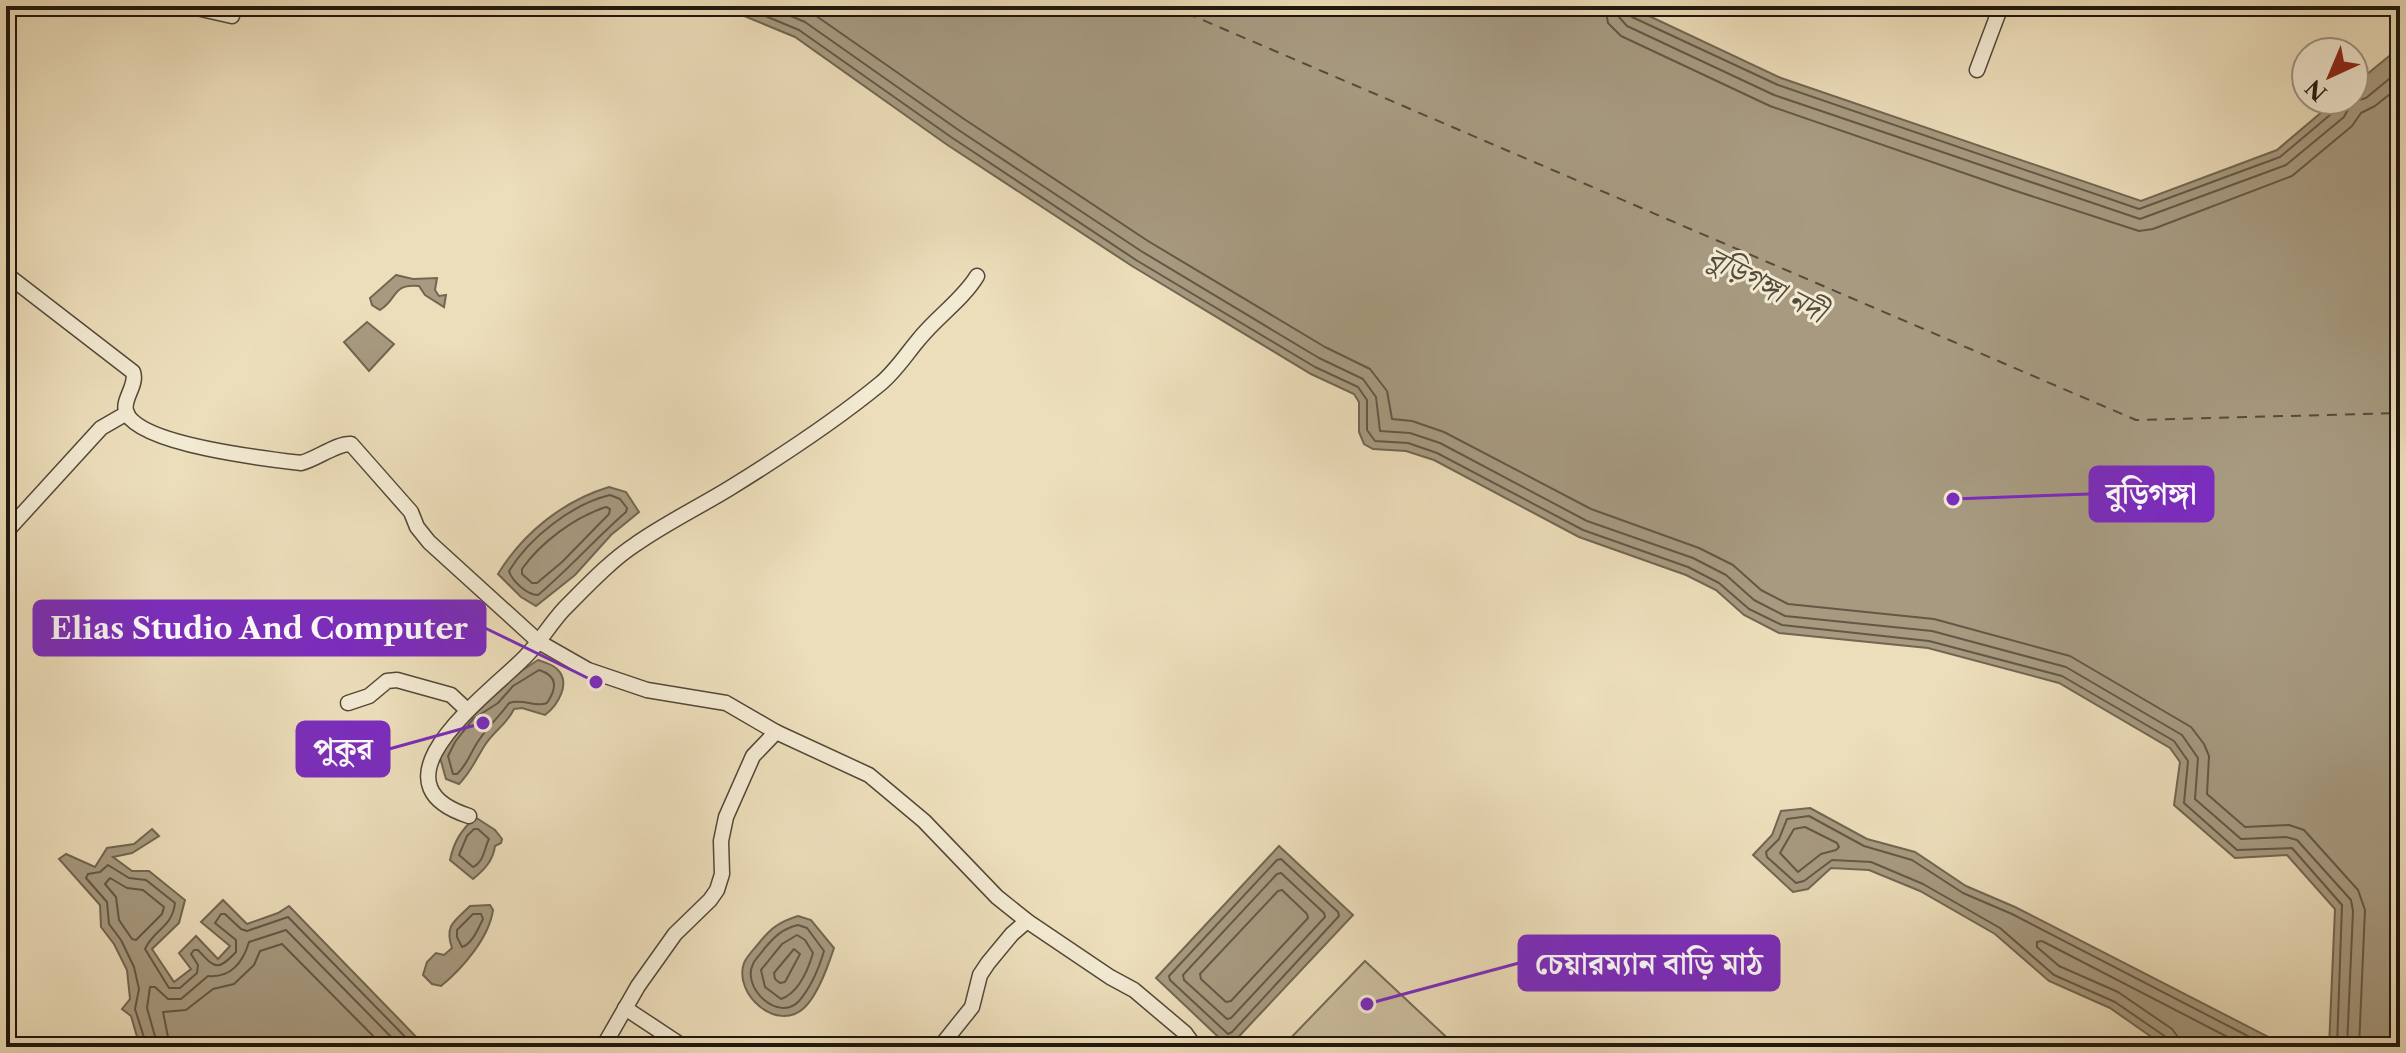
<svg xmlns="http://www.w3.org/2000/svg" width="2406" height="1053" font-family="'Libre Caslon Text','Noto Serif Bengali',serif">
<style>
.green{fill:#cabc9d;stroke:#746a54;stroke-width:2}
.water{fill:#a79a80;stroke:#716652;stroke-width:2}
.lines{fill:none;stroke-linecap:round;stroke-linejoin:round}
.shore{stroke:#635846;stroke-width:2}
.ferry{stroke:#554b3a;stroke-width:2;stroke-dasharray:10 8;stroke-linecap:butt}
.minor-casing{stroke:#524938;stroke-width:17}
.minor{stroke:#f3ead3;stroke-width:14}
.labels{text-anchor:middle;stroke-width:6;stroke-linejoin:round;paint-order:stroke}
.water-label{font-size:30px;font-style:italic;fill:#554b3a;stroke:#f3ead3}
.leader{fill:none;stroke:#7b2cbf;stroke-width:3}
.callout-dot{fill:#7b2cbf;stroke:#f3ead3;stroke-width:3}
.callout{fill:#7b2cbf;stroke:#7b2cbf;stroke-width:3}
.callout-label{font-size:30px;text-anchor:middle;font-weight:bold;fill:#fff}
</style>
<rect width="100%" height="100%" fill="#eddebb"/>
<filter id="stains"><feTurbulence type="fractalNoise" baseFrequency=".0025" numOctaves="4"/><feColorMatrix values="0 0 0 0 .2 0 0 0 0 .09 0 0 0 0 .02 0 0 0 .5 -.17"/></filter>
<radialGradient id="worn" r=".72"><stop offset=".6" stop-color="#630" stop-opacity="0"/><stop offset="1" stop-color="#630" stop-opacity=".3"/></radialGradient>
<!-- green -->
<polygon class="green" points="1365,961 1457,1047 1282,1047"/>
<!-- water -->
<g class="water">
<polygon points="720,6 1628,6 1781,78 2141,201 2277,150 2336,100 2354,100 2354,85 2400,47 2400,1047 2329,1047 2335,909 2287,855 2235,858 2174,805 2180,762 2170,748 2059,683 1928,648 1779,633 1744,615 1716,590 1686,575 1579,537 1434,460 1406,451 1373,449 1364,444 1359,432 1359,402 1354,394 1311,374 1132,266 946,144 795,37"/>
<path d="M396,275L413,279L437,278L435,290L439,296L446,295L444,307L425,295L419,286C392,283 398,299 380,310L372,305L370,298Z"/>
<polygon points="367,322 394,344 369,371 344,342"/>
<path d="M609,487L626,492L639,512L611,535L575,575L536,606L521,597L498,574C523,533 563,501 609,487Z"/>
<path d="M538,660C544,662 552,664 557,669C572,683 557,706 545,715L522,708L514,709C507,724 494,731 485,745C476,759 471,772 459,784L446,779L439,754C469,719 498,684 538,660Z"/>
<polygon points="1810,808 1867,839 1915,852 1966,886 2015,907 2288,1047 2166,1047 2110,1008 2049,981 1995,934 1920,891 1869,870 1831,868 1808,889 1793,892 1753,855 1772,835 1781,811"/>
<path d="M475,817L495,830L502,839L501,843L495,846C493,861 484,870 473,879L450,860C454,841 461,831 475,817Z"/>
<polygon points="152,829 159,836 132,853 113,857 132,871 149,871 185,900 179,923 152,949 174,982 191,969 179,953 196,936 218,959 230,946 201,922 223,900 247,924 278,913 289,906 426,1047 140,1047 131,1016 122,1009 130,999 127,970 114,944 101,927 100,905 59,859 66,854 95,867 107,848 134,844"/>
<polygon points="1279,846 1353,915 1229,1047 1156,978"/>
<path d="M490,905L493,910C489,938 462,969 441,986L432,984L423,975L427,962L436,953L444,955L452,948C444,925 455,921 470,906Z"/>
<path d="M798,916L811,920L834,948C828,966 818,995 804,1008C777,1033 733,994 744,963C747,956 754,949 759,943C771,928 779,922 798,916Z"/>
</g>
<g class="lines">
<!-- shore -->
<g class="shore">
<polyline points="741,6 799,30 951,137 1136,260 1315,367 1358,387 1367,400 1367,430 1375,441 1408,443 1437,453 1583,530 1688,567 1719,583 1749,609 1782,625 1929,641 2062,676 2174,741 2188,761 2184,803 2237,850 2292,848 2342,905 2337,1047"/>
<polyline points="767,6 805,22 957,129 1141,251 1319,358 1363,379 1376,397 1380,431 1410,433 1440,443 1587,521 1693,558 1726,575 1754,600 1785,616 1932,631 2066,667 2182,735 2198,758 2195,799 2241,839 2286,837 2297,840 2351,900 2353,911 2347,1047"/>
<polyline points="798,6 812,13 964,119 1148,241 1325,347 1370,369 1387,391 1392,419 1412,421 1444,432 1591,509 1699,548 1733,565 1761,590 1788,604 1934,619 2070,656 2191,727 2204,744 2209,756 2207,794 2245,827 2289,825 2304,830 2358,890 2365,910 2359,1047"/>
<polyline points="1605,6 1608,23 1621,36 1770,106 2013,190 2139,231 2153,229 2292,176 2352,126 2361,113 2375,106 2400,86"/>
<polyline points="1617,6 1619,17 1627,26 1774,95 2140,219 2286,165 2344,117 2352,102 2366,98 2400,70"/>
<polyline points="1627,6 1632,17 1778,85 2139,209 2280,157 2337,109 2340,100"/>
<path d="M610,495L620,499L627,508L626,512C595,539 569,569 538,595C527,595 512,581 509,571C529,538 572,504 610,495Z"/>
<path d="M606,507L610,509L609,514L562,562L537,583H532L522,574V569C541,542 575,517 606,507Z"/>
<path d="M539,670C558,676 557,688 547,703C535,708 523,698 509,703C500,716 488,726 479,740C471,751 468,764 457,774H453L448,756L455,742L473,719L498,703L513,686Z"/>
<polygon points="1805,827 1837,843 1839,847 1836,850 1821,854 1798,872 1780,853 1794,829"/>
<path d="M474,829H478L489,839C484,849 484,862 473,867L459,855L467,836Z"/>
<polygon points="1281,859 1338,912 1339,916 1232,1032 1228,1034 1170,980 1169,976 1277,860"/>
<polygon points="1281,873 1324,913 1325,917 1231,1018 1227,1019 1184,980 1183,975 1277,874"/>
<polygon points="110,878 127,888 143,890 164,907 162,914 136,940 132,939 119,920 116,897 105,884"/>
<polygon points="1282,890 1307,914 1308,918 1231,1001 1226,1002 1201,979 1200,974 1278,891"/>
<path d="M473,914H481L483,919C478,929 472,944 462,947L457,937V930Z"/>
<path d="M798,925L807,928L824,951C819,968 811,987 799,1001C779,1023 741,988 753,964C755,959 761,954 764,949C775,936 782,929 798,925Z"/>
<path d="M797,935L805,940L813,953C808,970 798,993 781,999L765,987L761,970L782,944Z"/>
<polygon points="794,949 800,954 785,982 780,983 775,979 774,973"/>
<path d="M147,1047L135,1009L139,989L134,967L121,940L109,924L107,902L86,878L88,874L100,872L108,865L129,878L146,880L175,903C172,928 154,929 145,949L169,988H180L197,973L198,965L191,954L194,950H198C215,968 217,972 236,952V940L215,923L221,914H225L241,929L247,931L288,917L415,1047"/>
<path d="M158,1047L147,1008L150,987H155L168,999H181L208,976C231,978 243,962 249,942L286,930L401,1047"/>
<polyline points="170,1047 163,1012 186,1010 213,989 234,984 254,965 260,951 282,944 384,1047"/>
<polyline points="2170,1047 2166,1037 2115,1002 2054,975 2000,928 1923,884 1871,862 1832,860 1804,881 1796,883 1767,857 1766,852 1779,839 1787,819 1809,816 1864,846 1912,860 1963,893 2012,914 2269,1047"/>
<polyline points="2180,1047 2178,1037 2172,1029 2118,992 2059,966 2037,947 2037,942 2042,941 2247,1047"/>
</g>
<!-- ferry -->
<polyline class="ferry" points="1170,6 2136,420 2400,413"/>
<!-- minor casing -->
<g class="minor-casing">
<g id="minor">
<polyline points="188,6 232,16"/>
<polyline points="1977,70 2001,6"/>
<path d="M6,274L133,372C138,386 120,401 127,414C144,445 267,459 301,463C317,459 337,443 351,444L411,512L417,527L429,542L539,642L588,670L647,690L726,703L776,732L869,775L924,821L997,897L1027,921L1110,977L1134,990L1185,1033L1195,1047"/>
<polyline points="6,532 101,428 127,413"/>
<polyline points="348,703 369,696 387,681 397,680 451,695 467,710"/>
<path d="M469,816C363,782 493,691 526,656C540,642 550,624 564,609C586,587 610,561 636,544C666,523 699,507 730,488C780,457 835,421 880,384C896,371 907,353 920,338C937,317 964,298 977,276"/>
<polyline points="625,1008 684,1047"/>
<polyline points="603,1047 638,986 675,934 710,900 717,890 722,874 721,841 726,817 753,756 776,732"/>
<polyline points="940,1047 972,1007 980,975 988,963 1012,934 1027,921"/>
</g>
</g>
<!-- minor -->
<use href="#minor" class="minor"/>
</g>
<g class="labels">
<!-- water labels -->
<g class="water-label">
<text transform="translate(1766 285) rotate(27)" y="10">বুড়িগঙ্গা নদী</text>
</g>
</g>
<!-- callouts -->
<path class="leader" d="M1953 499L2090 494M596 682L485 628M483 723L389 749M1367 1004L1519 963"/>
<g class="callout-dot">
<circle cx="1953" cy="499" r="8"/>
<circle cx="596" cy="682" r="8"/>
<circle cx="483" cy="723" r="8"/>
<circle cx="1367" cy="1004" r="8"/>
</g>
<g class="callout">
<rect x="2090" y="467" width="123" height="54" rx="8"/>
<rect x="34" y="601" width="451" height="54" rx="8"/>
<rect x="297" y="722" width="92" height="54" rx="8"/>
<rect x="1519" y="936" width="260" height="54" rx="8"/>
</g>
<g class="callout-label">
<text x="2151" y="504">বুড়িগঙ্গা</text>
<text x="259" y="639">Elias Studio And Computer</text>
<text x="343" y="759">পুকুর</text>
<text x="1649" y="974">চেয়ারম্যান বাড়ি মাঠ</text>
</g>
<!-- margin -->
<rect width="2406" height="1053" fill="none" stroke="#eddebb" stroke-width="32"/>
<rect x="8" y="8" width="2390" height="1037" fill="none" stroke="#1f170c" stroke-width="4"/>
<rect x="16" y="16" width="2374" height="1021" fill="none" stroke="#1f170c" stroke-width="2"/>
<!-- north arrow -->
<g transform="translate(2330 76) rotate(224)"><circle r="38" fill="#f3ead3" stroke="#9e9683" stroke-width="2"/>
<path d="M0-6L14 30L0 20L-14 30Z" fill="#8f2418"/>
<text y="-12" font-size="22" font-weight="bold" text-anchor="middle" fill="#1f170c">N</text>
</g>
<rect width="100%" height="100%" filter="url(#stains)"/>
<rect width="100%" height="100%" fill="url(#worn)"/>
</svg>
